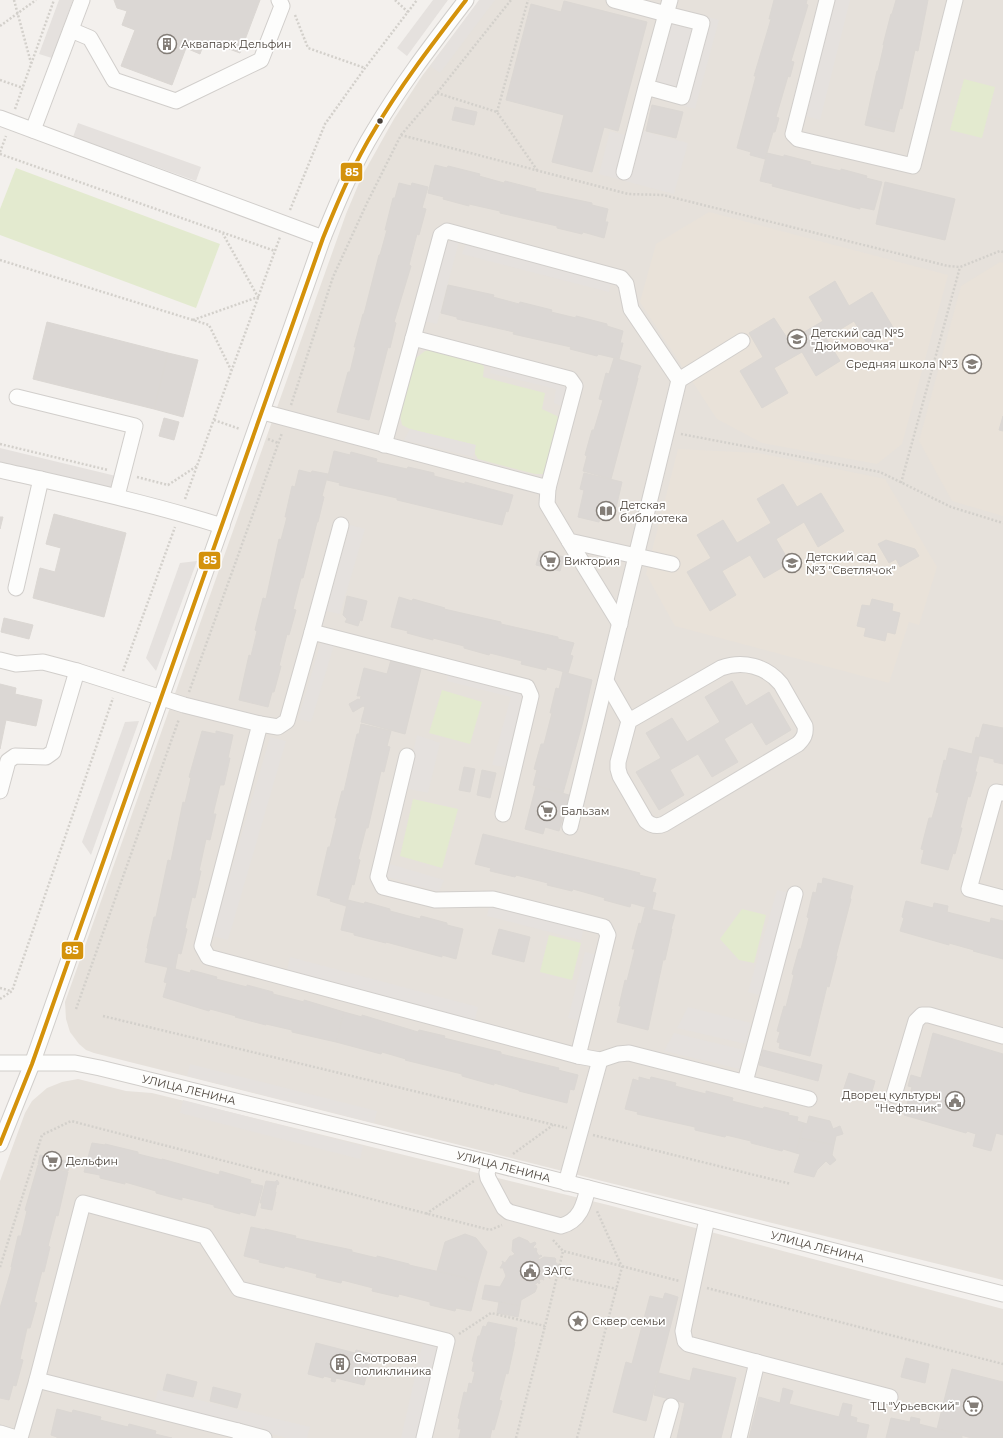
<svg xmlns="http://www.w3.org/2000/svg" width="1003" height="1438" font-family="Montserrat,sans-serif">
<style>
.residential{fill:#e6e1db}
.education{fill:#e9e2d9}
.green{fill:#e3eacf}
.parking{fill:#e5e1de}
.building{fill:#dbd7d4;stroke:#dbd7d3}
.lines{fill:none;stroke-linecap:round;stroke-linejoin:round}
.minor-casing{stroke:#d1cecb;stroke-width:17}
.path{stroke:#d3d0cb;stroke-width:2.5;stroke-dasharray:2 2;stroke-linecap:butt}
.minor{stroke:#fdfdfc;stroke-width:15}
.bus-1-casing{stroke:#fff;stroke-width:7}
.bus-1{stroke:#d4920b;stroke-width:4}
.bus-dot{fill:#494139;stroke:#fff;stroke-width:1.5}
.labels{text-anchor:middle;stroke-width:3.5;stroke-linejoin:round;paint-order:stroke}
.poi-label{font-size:11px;fill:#494139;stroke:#fff;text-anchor:start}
.street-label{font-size:11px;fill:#494139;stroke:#fff}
.line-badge{stroke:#fff;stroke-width:1.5}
.badge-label{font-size:11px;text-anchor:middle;font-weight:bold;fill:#fff}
</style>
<rect width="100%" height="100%" fill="#f3f0ed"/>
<!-- residential -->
<g class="residential">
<polygon points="480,0 1003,0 1003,1280 602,1181 94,1053 86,1050 79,1044 70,1032 66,1019 65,1002 346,214 362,176 394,119 422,76"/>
<polygon points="78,1079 126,1091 152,1093 608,1205 1003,1309 1003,1438 0,1438 0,1181 25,1113 32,1101 47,1088 62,1082"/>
</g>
<!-- education -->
<g class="education">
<polygon points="709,212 948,275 902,444 877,464 762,443 717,419 640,302 656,244"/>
<polygon points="1000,262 1003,263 1003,516 952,501 919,441 961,286"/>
<polygon points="678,449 758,453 885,479 937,567 919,625 909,622 889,683 675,626 646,574"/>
</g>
<!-- green -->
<g class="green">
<polygon points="964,79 995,87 982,138 950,130"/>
<polygon points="16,168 220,244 196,308 0,235 0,209"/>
<polygon points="429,350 481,363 484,367 483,377 545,393 542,409 557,416 560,421 546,467 543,474 535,474 478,459 475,454 475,445 410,429 402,425 400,415 416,358 425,351"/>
<polygon points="442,690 482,702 470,744 429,733"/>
<polygon points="413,799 458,809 442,868 400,856"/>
<polygon points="742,909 766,915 754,963 739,960 720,939"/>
<polygon points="549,935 581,943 572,980 540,972"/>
</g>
<!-- parking -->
<g class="parking">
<polygon points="59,0 73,0 52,58 39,54"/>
<polygon points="433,0 448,0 407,56 397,48"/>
<polygon points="479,0 495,0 440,73 430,66"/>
<polygon points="835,0 850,0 820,120 806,116"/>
<polygon points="675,8 719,20 695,109 651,97"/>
<polygon points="78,123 201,167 196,181 73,137"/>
<polygon points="610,131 639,139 642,131 688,143 674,194 599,174"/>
<polygon points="460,238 437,324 424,321 445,243"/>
<polygon points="468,238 612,277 609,292 462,254"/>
<polygon points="492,361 569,381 567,408 554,403 556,389 490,373"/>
<polygon points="410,429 476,445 473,457 404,440"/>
<polygon points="0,448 116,476 113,489 0,462"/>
<polygon points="350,525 365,529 340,614 326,611"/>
<polygon points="197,561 156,671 146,658 180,563"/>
<polygon points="321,642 334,645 311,722 298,719"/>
<polygon points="449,669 524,689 506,767 492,765 511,697 447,681"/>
<polygon points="139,721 91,855 82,842 125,722"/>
<polygon points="417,735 440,743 428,793 405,788"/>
<polygon points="270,737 286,741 228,940 212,936"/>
<polygon points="387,863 444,880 439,892 381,875"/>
<polygon points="777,890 789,893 760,995 748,992"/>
<polygon points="490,903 584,927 581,940 487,916"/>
<polygon points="585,952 597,955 579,1021 568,1018"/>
<polygon points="290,957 478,1007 475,1020 287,970"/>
<polygon points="688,1007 751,1023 746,1044 677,1028"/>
<polygon points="674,1033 744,1050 740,1069 664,1051"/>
<polygon points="190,1064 377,1111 374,1123 187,1076"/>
<polygon points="183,1100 363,1146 360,1159 180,1113"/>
<polygon points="423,1342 438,1346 417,1438 401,1438"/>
<polygon points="158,1390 310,1427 307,1438 287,1438 154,1405"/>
</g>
<!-- building -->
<g class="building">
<polygon points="114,0 260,0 240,53 205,40 200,54 186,48 172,85 121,66 135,30 122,25 127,11 117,8"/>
<polygon points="774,0 807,0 806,4 808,5 791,61 794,62 790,77 788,76 776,117 779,118 775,132 773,132 765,159 750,155 751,152 737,148 756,76 754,76 771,19 769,19"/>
<polygon points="896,0 928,0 918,51 915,50 902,109 900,108 896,123 867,116 877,71 878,71 884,45 883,45 891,14 892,14"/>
<polygon points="564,1 647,22 618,131 604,127 592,172 552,162 564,115 506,100 531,4 561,12"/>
<polygon points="652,105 683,112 676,138 646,131"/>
<polygon points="455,107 477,112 474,125 452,120"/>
<polygon points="867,116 896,123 894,132 865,125"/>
<polygon points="767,153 784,157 784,155 811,162 810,164 841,171 841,169 867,176 866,178 882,182 874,210 860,207 860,209 772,186 773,184 760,181"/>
<polygon points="435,165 447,168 448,166 480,174 479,176 504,183 505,181 536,189 535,191 592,203 592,205 608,209 605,222 608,222 604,238 583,232 582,234 557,228 557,226 500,213 500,211 469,204 469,206 443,199 444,197 428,193"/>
<polygon points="885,182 955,199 945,240 876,224"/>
<polygon points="399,183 411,186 412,183 428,187 422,208 426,209 419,235 417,234 409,265 411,266 394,322 396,323 390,348 388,347 369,420 337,412 348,372 350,372 356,347 354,347 363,314 364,314 379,255 380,255 387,230 385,230 393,198 395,198"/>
<polygon points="835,281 849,306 872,292 894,329 868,345 854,321 826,338 840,361 816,376 802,352 774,368 788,393 762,408 740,371 763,357 749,333 774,318 789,341 823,321 809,297"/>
<polygon points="448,285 494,295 493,297 519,304 520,302 552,310 551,312 576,318 576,316 607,324 607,326 623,331 620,343 623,343 619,359 598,354 597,356 570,349 571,347 513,334 514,332 457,319 457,317 441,313"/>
<polygon points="47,322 168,353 154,409 33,379"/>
<polygon points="168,353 198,360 183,417 154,409"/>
<polygon points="614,358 641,366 637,378 638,378 611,479 583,471 587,456 585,455 592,430 594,430 603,400 599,399 606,373 609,374"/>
<polygon points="1003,416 1003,431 999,430"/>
<polygon points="164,418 179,422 174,440 159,436"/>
<polygon points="334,451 350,455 351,452 377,459 376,462 407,469 408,467 434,473 434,476 465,484 465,482 513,495 508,512 506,511 502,525 397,500 397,498 339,485 340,483 327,480"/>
<polygon points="299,470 311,473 312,471 328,474 322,496 324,497 318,522 317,522 303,578 301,578 293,609 296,610 289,635 287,634 279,666 281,666 274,692 272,692 268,707 239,700 249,655 251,656 257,631 255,630 263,598 266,599 279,539 281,540 287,517 285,517 292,486 295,487"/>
<polygon points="584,473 622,482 614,517 601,513 599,522 578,517 584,490 580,489"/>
<polygon points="783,484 797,507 821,493 844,531 818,547 804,522 776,539 790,563 764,578 750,555 722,571 736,595 710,611 687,572 711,558 697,535 723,520 737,543 771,523 757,499"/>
<polygon points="54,514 126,533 104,617 33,598 40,568 55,572 61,548 46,544"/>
<polygon points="0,517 3,517 0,529"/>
<polygon points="886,540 915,549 919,556 900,567 896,559 889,563 878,544"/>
<polygon points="540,551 564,557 560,571 536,565"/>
<polygon points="347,596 367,601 362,621 360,620 358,626 345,622 347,619 343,615"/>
<polygon points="399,597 412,601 413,599 445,608 444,609 501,622 501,624 558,637 558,639 574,643 570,655 573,656 568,673 547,667 546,670 521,664 522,661 490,653 489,655 464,648 464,646 433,638 433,640 407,633 408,631 391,627"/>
<polygon points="872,599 893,604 892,611 900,613 895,634 887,632 885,641 864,636 866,628 857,626 862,605 870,606"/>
<polygon points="4,618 33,625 29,639 1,632"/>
<polygon points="391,660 421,669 405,734 361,722 365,707 363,706 353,712 349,704 358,699 360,700 361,696 357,696 364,668 387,674"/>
<polygon points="563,672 592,680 582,725 563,793 533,785 537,770 534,769 541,744 544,744 552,713 550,713 556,688 559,689"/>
<polygon points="732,681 746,706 769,692 791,730 766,745 752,722 724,739 738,762 712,777 698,754 670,770 684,795 659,810 636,772 661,758 646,733 672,718 687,742 720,722 705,697"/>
<polygon points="0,684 16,688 15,694 42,700 36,726 6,720 0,749"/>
<polygon points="361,724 391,731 387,746 390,747 384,772 381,771 368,828 366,828 358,859 360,860 354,885 352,884 346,906 330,901 331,899 317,895 328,847 330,847 337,818 335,818 342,791 344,791 357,734 359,734"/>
<polygon points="983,724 1003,728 1003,764 994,762 994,759 972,754 976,737 979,738"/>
<polygon points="202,731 216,734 216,731 233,735 228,758 230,758 224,785 220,785 213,814 216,814 210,840 206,839 199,871 201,871 195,898 192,897 185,928 187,929 181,954 178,953 175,969 145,962 148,949 147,948 154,917 156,917 168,860 171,861 183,802 185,803 191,778 189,777"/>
<polygon points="949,748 979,756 975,772 977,772 970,797 968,796 960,828 962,828 955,854 953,853 948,870 921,863 924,850 921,849 929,818 932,818 939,793 936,792 944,760 946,761"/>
<polygon points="464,767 475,769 470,792 459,790"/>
<polygon points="482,770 496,773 490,798 477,795"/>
<polygon points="536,786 569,795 559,831 545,827 543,834 525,829"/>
<polygon points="483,834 640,873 639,875 656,879 652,892 656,893 652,909 631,903 630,907 604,900 605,898 573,889 572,891 547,885 548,883 516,875 515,877 490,871 491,868 475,864"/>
<polygon points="823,878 853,886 850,898 851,899 836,956 837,956 829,987 827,986 810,1056 779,1048 780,1043 777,1042 780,1032 777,1031 784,1006 786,1007 794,975 792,974 799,949 801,949 809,918 807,917 813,892 816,893 818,883 822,884"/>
<polygon points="348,900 364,904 365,902 390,909 390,911 420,919 421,916 447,923 447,925 463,929 456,959 442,955 442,957 386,942 386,943 354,935 354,933 341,930"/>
<polygon points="906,901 933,908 934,903 948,906 947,912 990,923 991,918 1003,921 1003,959 973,951 974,950 949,943 949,945 900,931 904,918 902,917"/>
<polygon points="645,908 675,915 671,929 672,929 665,960 663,960 648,1030 617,1022 621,1006 619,1006 625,980 627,981 635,949 632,949 639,923 641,924"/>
<polygon points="499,929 530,937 524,962 492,954"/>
<polygon points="168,967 190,973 191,970 217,977 216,979 247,987 247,985 273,992 273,994 304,1002 304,1000 344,1012 336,1042 292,1032 292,1030 266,1024 266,1025 235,1017 236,1016 210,1009 209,1011 163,997 167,983 164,982"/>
<polygon points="344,1012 362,1017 362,1015 418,1032 419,1030 445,1036 444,1038 501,1052 501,1054 559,1068 558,1070 578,1075 574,1090 570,1089 567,1103 519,1091 519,1090 494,1083 494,1085 462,1076 462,1074 405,1060 406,1059 382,1052 381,1054 336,1042"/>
<polygon points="933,1033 1003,1054 1003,1135 996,1133 991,1151 973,1146 976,1134 967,1131 966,1133 904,1115 912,1087 908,1086 911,1075 921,1078"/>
<polygon points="763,1050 822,1065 818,1081 759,1065"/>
<polygon points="849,1073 875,1081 870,1098 843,1091"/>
<polygon points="639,1077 650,1080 651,1077 676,1083 675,1086 706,1094 706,1091 733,1098 732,1101 763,1109 764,1107 789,1113 788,1115 798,1117 797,1121 804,1123 796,1153 783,1149 782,1151 751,1143 751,1141 726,1135 725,1137 695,1130 695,1127 637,1114 638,1112 625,1109 633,1079 639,1081"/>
<polygon points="809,1116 830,1121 833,1129 840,1126 843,1134 836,1136 834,1145 800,1138 804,1123 807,1124"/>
<polygon points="800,1138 834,1145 832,1155 836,1160 830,1165 826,1161 817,1170 814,1177 794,1172 800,1154 796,1153"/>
<polygon points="92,1143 105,1145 105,1144 138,1152 138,1154 162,1160 162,1159 219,1175 220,1171 251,1180 250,1183 263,1186 255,1216 240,1212 240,1214 214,1207 214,1205 182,1197 182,1200 156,1193 156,1191 125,1182 125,1184 100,1178 100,1175 84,1172"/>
<polygon points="51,1152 59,1154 62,1160 70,1162 68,1171 38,1164 40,1155 45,1156"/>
<polygon points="38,1165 68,1172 58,1216 56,1215 48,1246 50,1247 44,1272 42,1271 34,1302 37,1303 30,1328 27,1328 20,1359 23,1360 16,1386 13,1385 9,1400 0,1398 0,1308 12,1267 11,1267 18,1236 21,1236 27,1211 25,1210"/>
<polygon points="277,1180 279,1183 278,1185 277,1184 275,1192 276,1192 272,1210 261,1208 262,1203 260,1203 266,1181 275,1182"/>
<polygon points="251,1227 265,1230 265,1229 296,1236 295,1238 352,1250 352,1252 377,1258 377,1256 409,1264 409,1265 467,1278 466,1280 478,1283 471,1311 456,1308 455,1311 430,1305 430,1302 399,1294 398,1297 372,1291 373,1288 342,1280 341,1283 316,1277 317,1274 285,1266 284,1268 259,1262 260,1260 244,1256"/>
<polygon points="465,1234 476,1238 487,1252 478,1283 466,1280 467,1278 437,1271 445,1242"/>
<polygon points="519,1237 528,1241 530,1244 535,1242 536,1244 533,1247 534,1249 536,1248 537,1250 536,1251 539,1256 541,1255 542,1256 538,1258 539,1260 544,1257 555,1258 556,1260 555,1261 557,1264 558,1264 559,1265 556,1267 554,1274 549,1276 550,1279 547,1275 543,1278 544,1280 541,1279 539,1280 540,1283 539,1284 538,1282 534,1285 536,1285 537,1287 535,1292 521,1300 520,1306 482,1299 485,1285 500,1287 506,1276 503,1268 500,1268 503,1263 502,1261 505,1263 510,1256 512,1256 515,1254 512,1251 513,1240"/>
<polygon points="665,1293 678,1297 646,1421 613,1412 626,1362 632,1364 650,1296 663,1299"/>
<polygon points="499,1302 520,1306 518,1317 497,1313"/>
<polygon points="488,1322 517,1328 514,1342 515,1342 508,1374 506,1373 499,1400 502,1401 494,1430 492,1429 490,1438 459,1438 461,1429 458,1429 460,1419 458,1418 464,1392 467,1393 469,1383 472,1384 475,1372 472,1371 474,1362 472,1361 478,1336 480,1336 483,1326 486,1327"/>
<polygon points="316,1343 355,1353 356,1350 372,1354 364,1385 336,1378 335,1382 331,1381 332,1378 324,1376 323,1378 308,1374"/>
<polygon points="906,1358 929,1364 925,1383 901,1377"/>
<polygon points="693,1368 736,1378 721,1438 677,1438 685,1403 654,1395 659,1373 690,1381"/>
<polygon points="952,1369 1003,1382 1003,1438 972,1438 937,1429"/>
<polygon points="167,1374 197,1382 193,1397 163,1390"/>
<polygon points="213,1387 241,1394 237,1408 210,1401"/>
<polygon points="783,1388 793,1391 789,1404 839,1417 843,1403 852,1405 850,1416 857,1418 856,1422 869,1425 866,1438 749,1438 759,1397 780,1403"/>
<polygon points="57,1409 72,1413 73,1410 101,1417 100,1420 128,1427 129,1424 156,1431 155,1434 172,1438 57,1438 57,1437 51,1435"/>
<polygon points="911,1417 920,1419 919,1424 962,1435 962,1438 886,1438 891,1418 910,1422"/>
</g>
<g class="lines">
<!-- minor casing -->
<g class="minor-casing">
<g id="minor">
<polyline points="614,0 666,14 670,0"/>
<polyline points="827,0 793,134 798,139 913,166 955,0"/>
<polyline points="71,30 90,38 114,80 176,101 261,60 282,6 279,0"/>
<polyline points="0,118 323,238"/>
<polyline points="33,130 82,0"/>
<polyline points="624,172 646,87 682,97 702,23 666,14 646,87"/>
<polyline points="17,397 135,426 117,496"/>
<polyline points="263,412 548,488 575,386 570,379 413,338"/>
<polyline points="384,445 441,235 447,231 621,278 626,284 631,309 679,380"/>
<path d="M0,470C75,487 149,503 222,526"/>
<polyline points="548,488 547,504 569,541 672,564"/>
<polyline points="569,541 620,624"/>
<polyline points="16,588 41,479"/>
<polyline points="312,632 341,525"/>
<polyline points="0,660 16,664 43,662 77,671"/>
<path d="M606,681L629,721L618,762V769L620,776L646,821C652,826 657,827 664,824L798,744C804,738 806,734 805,726L781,684C766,666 743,660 721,668L629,721"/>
<polyline points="260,724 278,727 287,721 312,632 527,687 531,696 503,814"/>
<polyline points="407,756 378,877 383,887 435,900 493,899 604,927 608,935 578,1056"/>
<polyline points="0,791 8,761 15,756 46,757 53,752 77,671 184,705 260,724 202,946 208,957 578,1056 600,1060 618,1054 629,1053 809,1099"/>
<polyline points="1003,793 996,792 969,889 1003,898"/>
<polyline points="570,827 679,380 742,341"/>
<path id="s1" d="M0,1063H75L100,1068L490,1163L1003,1294"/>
<polyline points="745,1082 795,894"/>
<polyline points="894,1095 916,1021 922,1015 929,1015 1003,1036"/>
<path d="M0,1144L32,1064L323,238C338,201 354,163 375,129C402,83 434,42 466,0"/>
<path d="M490,1163L487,1173L488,1178L504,1208L509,1212L561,1226C580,1221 584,1205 588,1188"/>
<polyline points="566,1183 600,1060"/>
<polyline points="707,1219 683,1331 685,1341 688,1344 890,1397"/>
<polyline points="37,1380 238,1431 241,1438"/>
<polyline points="238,1431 264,1438"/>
<polyline points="0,1433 16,1438"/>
<polyline points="20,1438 37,1380 83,1203 205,1236 239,1289 447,1341 424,1438"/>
<polyline points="662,1438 671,1406"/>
<polyline points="739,1438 757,1362"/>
</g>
</g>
<!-- path -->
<g class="path">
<polyline points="14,0 31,63"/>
<polyline points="395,0 408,12"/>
<polyline points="295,15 308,48 365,68"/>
<polyline points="0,26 36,0"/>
<polyline points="0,80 23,88"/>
<polyline points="437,93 497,112 537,170"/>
<polyline points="15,109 54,0"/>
<polyline points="497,112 528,0"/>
<polyline points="401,135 437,93 511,0"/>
<polyline points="0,152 6,136"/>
<polyline points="0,154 275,251"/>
<polyline points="290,210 325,124 365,68 417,0"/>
<polyline points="0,260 209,325 231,370"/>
<polyline points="193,320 258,297 223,234"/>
<polyline points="291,405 333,277 367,203 401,135 628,194 663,195 948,266 960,267 1000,251 1003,252"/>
<polyline points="214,420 240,429"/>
<polyline points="681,434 880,472 951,507 1003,523"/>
<polyline points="268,439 278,443"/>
<polyline points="0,444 108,470"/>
<polyline points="137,477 168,485 197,466"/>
<polyline points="901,483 960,267"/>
<polyline points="185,499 280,237"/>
<polyline points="123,671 175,527"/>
<polyline points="189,692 282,433"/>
<polyline points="0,988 11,991"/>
<polyline points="0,999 12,991 113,698"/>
<polyline points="76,1009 179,719"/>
<polyline points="103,1016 567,1128"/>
<polyline points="593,1135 791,1184"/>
<polyline points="513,1154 553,1125"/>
<polyline points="426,1214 474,1181"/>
<polyline points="553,1240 563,1251 679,1281"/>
<polyline points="0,1267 42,1135 71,1121 490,1230 502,1225"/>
<polyline points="557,1276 617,1289"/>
<polyline points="707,1288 1003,1364"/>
<polyline points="459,1334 491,1313 545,1326 563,1251"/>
<polyline points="516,1438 545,1326"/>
<polyline points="577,1438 622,1267 597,1211"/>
</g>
<!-- minor -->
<use href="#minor" class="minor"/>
<!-- bus-1 casing -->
<g class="bus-1-casing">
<path id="bus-1" d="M0,1144L32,1064L323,238C338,201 354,163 375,129C402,83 434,42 466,0"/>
</g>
<!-- bus-1 -->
<use href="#bus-1" class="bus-1"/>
</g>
<!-- icons -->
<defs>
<g id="building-ring" transform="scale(1)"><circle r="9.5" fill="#fff" stroke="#847e78" stroke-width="1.5"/><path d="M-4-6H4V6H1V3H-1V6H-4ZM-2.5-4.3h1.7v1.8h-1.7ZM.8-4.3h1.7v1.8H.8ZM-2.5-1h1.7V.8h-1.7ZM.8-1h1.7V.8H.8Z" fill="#847e78"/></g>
<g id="school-ring" transform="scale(1)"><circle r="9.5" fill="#fff" stroke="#847e78" stroke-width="1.5"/><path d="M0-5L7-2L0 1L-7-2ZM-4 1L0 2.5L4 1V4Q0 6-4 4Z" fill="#847e78"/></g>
<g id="library-ring" transform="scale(1)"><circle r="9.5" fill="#fff" stroke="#847e78" stroke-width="1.5"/><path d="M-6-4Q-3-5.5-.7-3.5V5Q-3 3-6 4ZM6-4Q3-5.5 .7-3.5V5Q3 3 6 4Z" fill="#847e78"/></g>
<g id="supermarket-ring" transform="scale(1)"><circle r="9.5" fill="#fff" stroke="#847e78" stroke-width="1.5"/><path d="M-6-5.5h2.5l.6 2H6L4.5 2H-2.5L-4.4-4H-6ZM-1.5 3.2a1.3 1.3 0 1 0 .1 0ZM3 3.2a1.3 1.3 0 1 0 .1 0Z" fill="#847e78"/></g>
<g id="civic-ring" transform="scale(1)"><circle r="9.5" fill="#fff" stroke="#847e78" stroke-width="1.5"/><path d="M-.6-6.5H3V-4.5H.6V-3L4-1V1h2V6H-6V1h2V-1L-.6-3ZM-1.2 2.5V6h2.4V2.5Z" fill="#847e78"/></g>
<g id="sight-ring" transform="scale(1)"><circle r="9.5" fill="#fff" stroke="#847e78" stroke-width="1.5"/><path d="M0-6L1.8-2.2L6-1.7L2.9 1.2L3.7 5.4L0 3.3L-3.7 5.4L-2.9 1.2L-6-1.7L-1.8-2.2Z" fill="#847e78"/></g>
</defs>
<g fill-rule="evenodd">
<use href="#building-ring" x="167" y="44"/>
<use href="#school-ring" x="797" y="339"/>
<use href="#school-ring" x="972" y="364"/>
<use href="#library-ring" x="606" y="511"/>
<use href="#supermarket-ring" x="550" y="561"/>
<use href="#school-ring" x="792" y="563"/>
<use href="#supermarket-ring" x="547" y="811"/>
<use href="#civic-ring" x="955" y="1101"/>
<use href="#supermarket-ring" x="52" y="1161"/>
<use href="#civic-ring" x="530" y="1271"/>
<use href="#sight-ring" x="578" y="1321"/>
<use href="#building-ring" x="340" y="1364"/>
<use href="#supermarket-ring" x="973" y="1406"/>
</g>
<!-- markers -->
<circle class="bus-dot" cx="380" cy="121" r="3.5"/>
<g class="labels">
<!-- poi labels -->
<g class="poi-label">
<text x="181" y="48">Аквапарк Дельфин</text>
<text x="811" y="337">Детский сад №5<tspan x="811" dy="13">"Дюймовочка"</tspan></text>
<text x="958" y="368" text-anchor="end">Средняя школа №3</text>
<text x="620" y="509">Детская<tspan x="620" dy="13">библиотека</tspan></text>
<text x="806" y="561">Детский сад<tspan x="806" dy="13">№3 "Светлячок"</tspan></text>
<text x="564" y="565">Виктория</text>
<text x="561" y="815">Бальзам</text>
<text x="941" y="1099" text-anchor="end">Дворец культуры<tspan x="941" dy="13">"Нефтяник"</tspan></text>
<text x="66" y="1165">Дельфин</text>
<text x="544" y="1275">ЗАГС</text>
<text x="592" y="1325">Сквер семьи</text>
<text x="354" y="1362">Смотровая<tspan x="354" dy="13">поликлиника</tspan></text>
<text x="959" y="1410" text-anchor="end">ТЦ "Урьевский"</text>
</g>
<!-- street labels -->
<g class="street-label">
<text dy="4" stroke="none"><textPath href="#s1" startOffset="192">УЛИЦА ЛЕНИНА</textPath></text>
<text dy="4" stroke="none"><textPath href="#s1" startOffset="516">УЛИЦА ЛЕНИНА</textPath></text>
<text dy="4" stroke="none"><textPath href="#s1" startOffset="840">УЛИЦА ЛЕНИНА</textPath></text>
</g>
</g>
<g class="line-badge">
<rect x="340" y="162" width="23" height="20" rx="4" fill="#d4920b"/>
<rect x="198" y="551" width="23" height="19" rx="4" fill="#d4920b"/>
<rect x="61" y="941" width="23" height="19" rx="4" fill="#d4920b"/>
</g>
<g class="badge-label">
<text x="352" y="176">85</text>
<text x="210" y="564">85</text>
<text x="72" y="954">85</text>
</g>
</svg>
